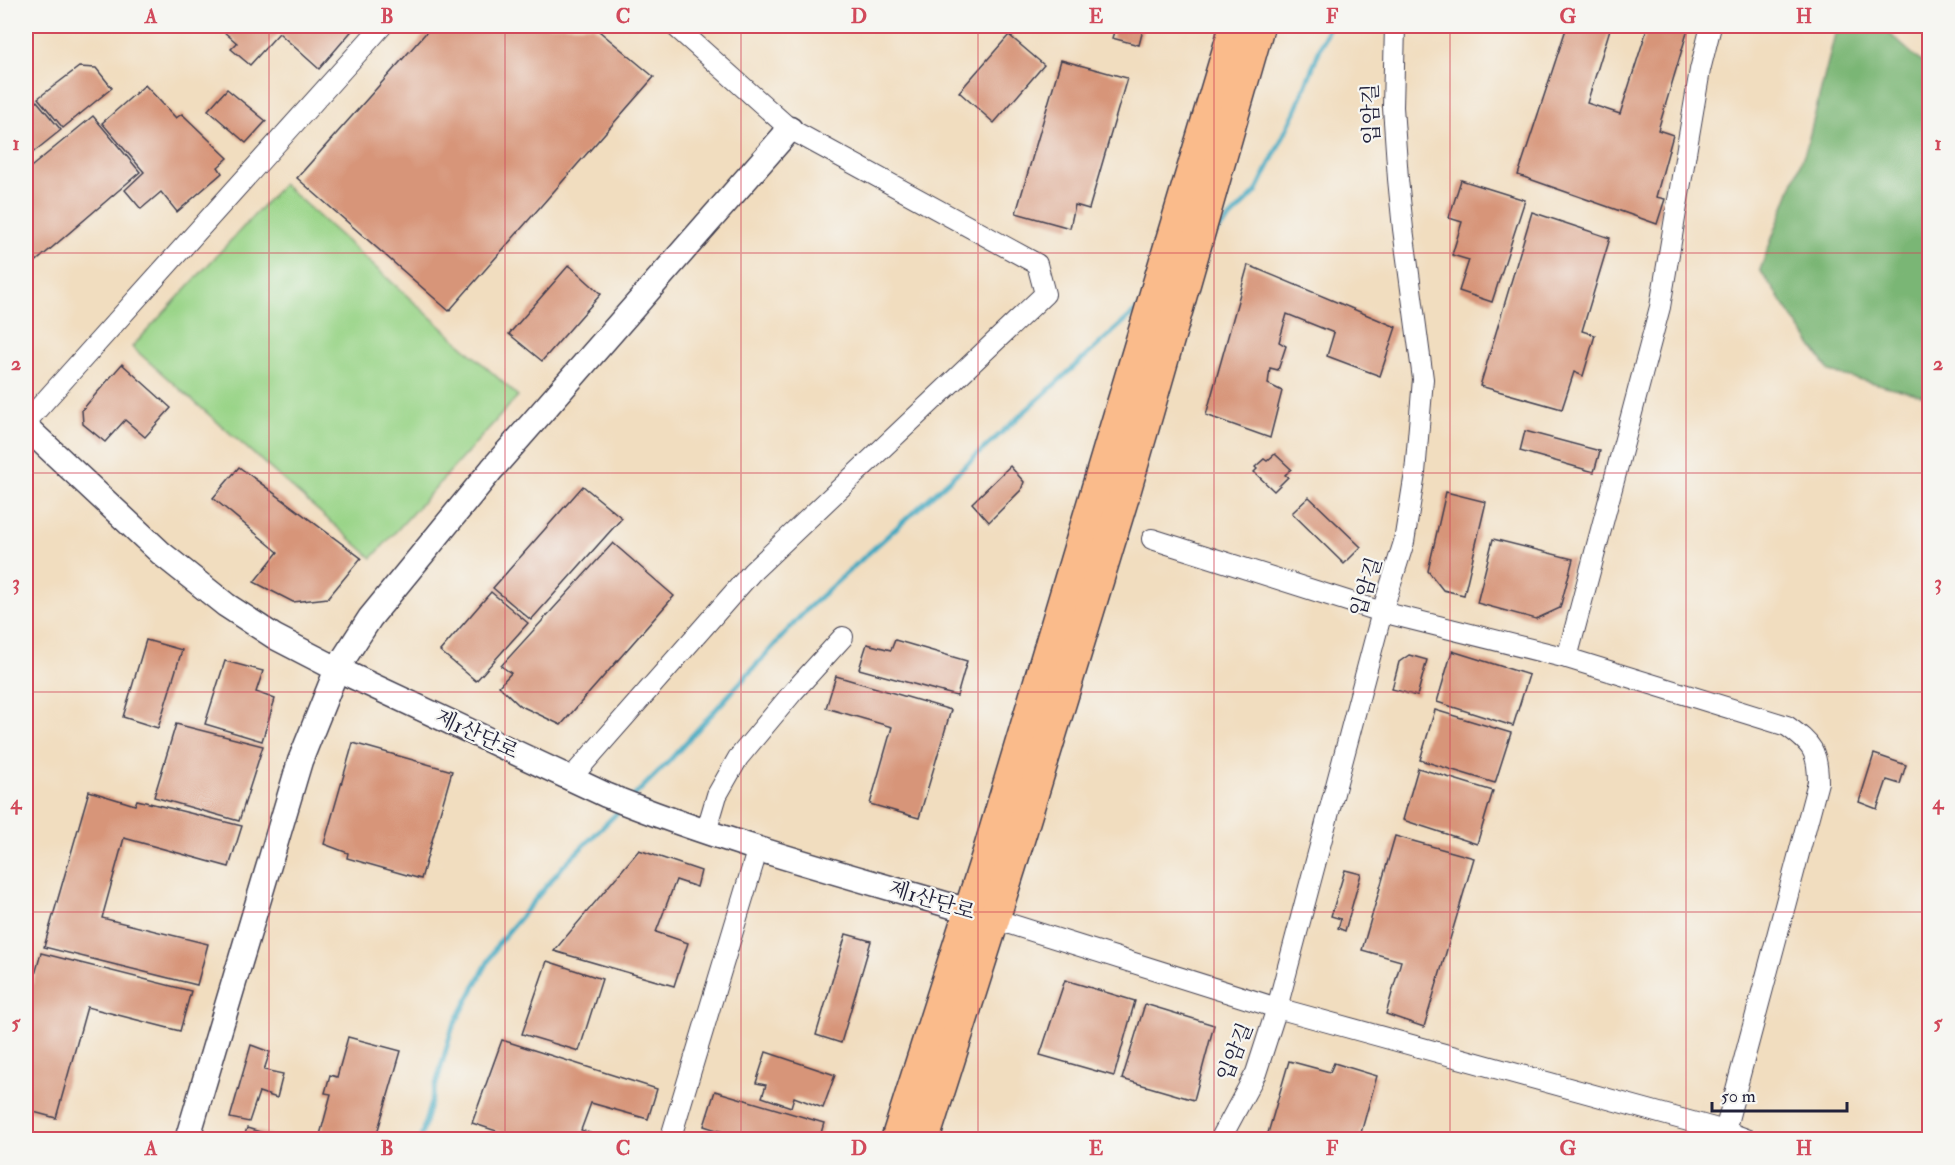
<svg xmlns="http://www.w3.org/2000/svg" width="1955" height="1165" font-family="'IM FELL Double Pica','Noto Serif KR',serif">
<style>
.green{fill:#99d487;stroke:#5e7b61;stroke-width:1.5}
.forest{fill:#7ab674;stroke:#4e6c58;stroke-width:1.5}
.lines{fill:none;stroke-linecap:round;stroke-linejoin:round}
.stream{stroke:#40a8c0;stroke-width:5}
.building{fill:#d79579}
.minor-casing{stroke:#413e4f;stroke-width:22}
.tertiary-casing{stroke:#413e4f;stroke-width:27}
.primary-casing{stroke:#413e4f;stroke-width:33}
.minor{stroke:#fff;stroke-width:20}
.tertiary{stroke:#fff;stroke-width:24}
.primary{stroke:#fabb8b;stroke-width:30}
.grid{fill:none;stroke:#d1495b;stroke-width:1.5;stroke-opacity:0.55}
.labels{text-anchor:middle;stroke-width:4.5;stroke-linejoin:round;paint-order:stroke}
.street-label{font-size:21px;fill:#22223b;stroke:#f6f6f2}
.neatline{fill:none;stroke:#d1495b;stroke-width:2}
.grid-label{font-size:20px;text-anchor:middle;font-weight:bold;fill:#d1495b}
</style>
<rect width="100%" height="100%" fill="#f6f6f2"/>
<filter id="ink" filterUnits="userSpaceOnUse"><feTurbulence type="fractalNoise" baseFrequency=".0167" numOctaves="2"/><feDisplacementMap in="SourceGraphic" scale="12" xChannelSelector="R" yChannelSelector="G"/><feConvolveMatrix kernelMatrix="1 2 1 2 8 2 1 2 1" color-interpolation-filters="sRGB"/></filter>
<filter id="wash" filterUnits="userSpaceOnUse"><feTurbulence type="fractalNoise" baseFrequency=".008" numOctaves="4" result="noise"/><feDisplacementMap in="SourceGraphic" scale="24" xChannelSelector="R" yChannelSelector="G"/><feGaussianBlur stdDeviation="1.35" result="paint"/><feColorMatrix in="noise" values="0 0 0 0 0 0 0 0 0 0 0 0 0 0 0 0 0 1.4 0 .05"/><feComposite in="paint" operator="in"/></filter>
<g filter="url(#wash)">
<rect width="100%" height="100%" fill="#f1ddbf"/>
<!-- green -->
<polygon class="green" points="283,184 518,396 372,558 132,347"/>
<!-- forest -->
<polygon class="forest" points="1837,26 1881,26 1929,69 1929,397 1830,372 1760,270 1807,146"/>
<g class="lines">
<!-- stream -->
<g class="stream">
<polyline points="1212,236 1256,192 1295,112 1329,26"/>
<polyline points="633,797 669,761 808,608 1139,308"/>
<polyline points="420,1140 452,1029 497,945 564,865 622,808"/>
</g>
</g>
<g id="blocks">
<!-- building -->
<g class="building">
<polygon points="217,26 356,26 319,69 279,33 250,65 231,49 237,43"/>
<polygon points="432,26 593,26 654,77 449,311 297,178"/>
<polygon points="1116,26 1144,26 1139,45 1112,38"/>
<polygon points="1567,26 1611,26 1587,103 1620,114 1648,26 1689,26 1658,130 1673,135 1656,197 1665,199 1657,224 1518,175"/>
<polygon points="1009,35 1044,65 994,123 959,92"/>
<polygon points="1061,60 1127,78 1089,209 1075,205 1070,228 1016,213"/>
<polygon points="79,67 96,68 112,88 63,128 38,98"/>
<polygon points="145,85 176,118 182,114 228,158 218,167 222,173 177,212 161,192 141,209 125,190 144,172 102,123"/>
<polygon points="26,88 61,130 26,158"/>
<polygon points="227,89 266,121 246,143 208,110"/>
<polygon points="93,116 140,172 26,270 26,171"/>
<polygon points="1461,180 1525,200 1492,302 1459,291 1469,260 1452,255 1462,222 1449,218"/>
<polygon points="1532,212 1610,238 1582,331 1595,335 1583,376 1574,372 1562,409 1480,386"/>
<polygon points="569,265 601,294 542,361 509,334"/>
<polygon points="1248,265 1396,327 1380,376 1327,356 1334,333 1287,314 1279,342 1286,346 1278,370 1270,368 1268,384 1282,391 1270,438 1206,415"/>
<polygon points="122,364 171,408 145,437 125,420 105,442 83,424 82,410"/>
<polygon points="1525,431 1600,451 1594,472 1520,451"/>
<polygon points="1275,454 1291,469 1285,475 1288,477 1274,491 1254,472 1257,469 1255,467 1264,459 1267,461"/>
<polygon points="1010,466 1024,482 1021,490 989,522 972,503"/>
<polygon points="239,467 361,558 328,598 293,602 254,582 278,552 213,498"/>
<polygon points="583,486 622,518 531,620 493,588"/>
<polygon points="1446,492 1486,502 1464,595 1443,590 1428,571"/>
<polygon points="1309,497 1361,547 1344,564 1292,513"/>
<polygon points="1493,539 1573,559 1560,608 1536,619 1477,603"/>
<polygon points="613,543 674,596 561,725 519,705 499,686 511,673 501,666"/>
<polygon points="491,592 528,623 476,681 440,651"/>
<polygon points="146,640 182,650 158,728 123,717"/>
<polygon points="895,640 967,661 957,696 859,669 867,644 891,650"/>
<polygon points="1452,651 1529,675 1513,726 1437,702"/>
<polygon points="1409,655 1427,660 1417,696 1392,689 1399,662"/>
<polygon points="225,661 263,671 256,692 275,699 262,741 205,724"/>
<polygon points="836,676 951,710 919,818 870,804 892,727 826,708"/>
<polygon points="1435,710 1511,733 1495,783 1420,760"/>
<polygon points="176,724 263,746 239,821 154,797"/>
<polygon points="353,743 452,771 421,879 347,858 348,853 324,844"/>
<polygon points="1874,754 1906,765 1900,784 1887,780 1877,809 1859,802"/>
<polygon points="1418,768 1493,791 1477,844 1403,820"/>
<polygon points="89,791 135,805 137,800 242,826 229,867 124,838 102,918 208,944 197,985 44,947"/>
<polygon points="1395,836 1474,858 1424,1027 1386,1014 1401,961 1362,950"/>
<polygon points="639,850 701,871 697,887 676,880 656,932 688,943 674,986 554,951"/>
<polygon points="1345,870 1361,874 1345,931 1338,928 1341,919 1331,916"/>
<polygon points="846,934 871,941 841,1043 816,1035"/>
<polygon points="41,953 191,991 180,1031 87,1007 56,1118 26,1110 26,1007"/>
<polygon points="547,961 602,979 579,1051 522,1034"/>
<polygon points="1065,980 1135,1001 1114,1076 1040,1055"/>
<polygon points="1145,1004 1214,1025 1194,1100 1122,1079"/>
<polygon points="348,1037 401,1051 375,1140 337,1140 320,1135 331,1094 325,1093 330,1075 337,1077"/>
<polygon points="502,1040 657,1089 648,1119 591,1103 581,1130 590,1133 588,1140 524,1140 472,1123"/>
<polygon points="251,1045 270,1052 264,1070 283,1074 277,1098 259,1092 249,1122 230,1118"/>
<polygon points="766,1052 835,1075 823,1108 794,1097 791,1107 762,1097 766,1085 756,1083"/>
<polygon points="1289,1061 1330,1072 1334,1063 1377,1076 1359,1140 1266,1140"/>
<polygon points="715,1091 824,1123 819,1140 748,1140 704,1126"/>
<polygon points="247,1128 283,1139 283,1140 243,1140"/>
</g>
</g>
</g>
<g filter="url(#ink)">
<use href="#blocks" fill-opacity="0" stroke="#413e4f" stroke-width="1.5"/>
<g class="lines">
<!-- minor casing -->
<g class="minor-casing">
<g id="minor">
<polyline points="26,422 382,26"/>
<path d="M1152,539L1382,612L1567,658L1787,726C1812,744 1818,751 1818,782L1725,1131"/>
<polyline points="1567,658 1660,307 1700,70 1711,26"/>
<polyline points="571,778 752,572 1045,294 1037,264 790,129 675,26"/>
<polyline points="706,832 717,795 738,758 793,692 843,637"/>
<polyline points="994,919 1277,1008 1725,1131 1749,1140"/>
<polyline points="670,1140 758,848"/>
<polyline points="1220,1140 1256,1073 1277,1008 1382,612 1404,542 1415,473 1423,379 1403,229 1398,179 1393,107 1395,26"/>
</g>
</g>
<!-- tertiary casing -->
<g class="tertiary-casing">
<g id="tertiary">
<path d="M26,427L162,554L226,605L275,637L337,669L606,795C729,845 859,878 986,916"/>
<polyline points="187,1140 300,761 337,669 370,618 492,469 790,129"/>
</g>
</g>
<!-- primary casing -->
<g class="primary-casing">
<g id="primary">
<polyline points="896,1140 988,852 1235,26"/>
<polyline points="924,1140 1011,866 1124,496 1259,26"/>
</g>
</g>
<!-- minor -->
<use href="#minor" class="minor"/>
<!-- tertiary -->
<use href="#tertiary" class="tertiary"/>
<!-- primary -->
<use href="#primary" class="primary"/>
</g>
</g>
<!-- grid -->
<path class="grid" d="M269,26V1140M505,26V1140M741,26V1140M978,26V1140M1214,26V1140M1450,26V1140M1686,26V1140M26,253H1930M26,473H1930M26,692H1930M26,912H1930"/>
<g class="labels">
<!-- street labels -->
<g class="street-label">
<text transform="translate(1371 114) rotate(-92)" y="7">입암길</text>
<text transform="translate(1366 587) rotate(-73)" y="7">입암길</text>
<text transform="translate(477 734) rotate(25)" y="7">제1산단로</text>
<text transform="translate(932 900) rotate(17)" y="7">제1산단로</text>
<text transform="translate(1235 1052) rotate(-68)" y="7">입암길</text>
</g>
</g>
<!-- margin -->
<rect width="1955" height="1165" fill="none" stroke="#f6f6f2" stroke-width="66"/>
<!-- scale -->
<path d="M1712 1102v9h135v-9" fill="none" stroke="#22223b" stroke-width="3"/>
<text x="1721" y="1102" font-size="18" fill="#22223b" stroke="#f6f6f2" stroke-width="4.5" paint-order="stroke">50 m</text>
<rect x="33" y="33" width="1889" height="1099" class="neatline"/>
<g class="grid-label">
<text x="151" y="23">A</text>
<text x="387" y="23">B</text>
<text x="623" y="23">C</text>
<text x="859" y="23">D</text>
<text x="1096" y="23">E</text>
<text x="1332" y="23">F</text>
<text x="1568" y="23">G</text>
<text x="1804" y="23">H</text>
<text x="16" y="150">1</text>
<text x="1938" y="150">1</text>
<text x="16" y="370">2</text>
<text x="1938" y="370">2</text>
<text x="16" y="589">3</text>
<text x="1938" y="589">3</text>
<text x="16" y="809">4</text>
<text x="1938" y="809">4</text>
<text x="16" y="1029">5</text>
<text x="1938" y="1029">5</text>
<text x="151" y="1155">A</text>
<text x="387" y="1155">B</text>
<text x="623" y="1155">C</text>
<text x="859" y="1155">D</text>
<text x="1096" y="1155">E</text>
<text x="1332" y="1155">F</text>
<text x="1568" y="1155">G</text>
<text x="1804" y="1155">H</text>
</g>
</svg>
